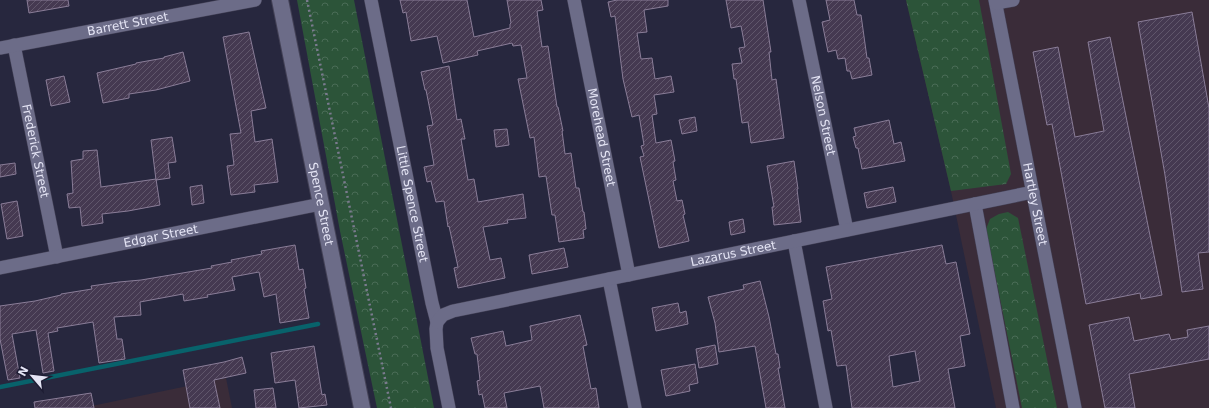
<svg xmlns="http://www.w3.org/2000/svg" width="1209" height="408" font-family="'DejaVu Sans',sans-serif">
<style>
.industrial{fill:#3a2c39}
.park{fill:url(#park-crowns)}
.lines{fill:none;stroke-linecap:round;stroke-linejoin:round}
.stream{stroke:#08626b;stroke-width:4.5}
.building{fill:url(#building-hatch);stroke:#8a7d98;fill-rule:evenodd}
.minor-casing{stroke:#444257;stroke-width:14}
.tertiary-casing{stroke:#444257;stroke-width:18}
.path{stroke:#7b7b8f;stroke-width:2.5;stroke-dasharray:2 3;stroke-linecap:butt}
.minor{stroke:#6c6c88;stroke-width:13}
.tertiary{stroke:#6c6c88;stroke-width:16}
.labels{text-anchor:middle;stroke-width:3;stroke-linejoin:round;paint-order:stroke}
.street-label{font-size:12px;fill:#e5e5f5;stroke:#1e1d34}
</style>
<defs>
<pattern id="park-crowns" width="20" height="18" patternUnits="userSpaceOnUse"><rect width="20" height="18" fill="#2c5439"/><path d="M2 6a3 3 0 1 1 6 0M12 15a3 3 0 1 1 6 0" fill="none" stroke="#4a6c56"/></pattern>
<pattern id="building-hatch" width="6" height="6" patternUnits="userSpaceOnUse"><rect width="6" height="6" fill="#453951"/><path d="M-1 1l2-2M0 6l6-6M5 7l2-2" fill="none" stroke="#60566b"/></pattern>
</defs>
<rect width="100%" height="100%" fill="#27273e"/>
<!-- industrial -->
<g class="industrial">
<polygon points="906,0 1209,0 1209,408 996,408 951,191"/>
<polygon points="226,378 232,408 82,408"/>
</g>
<!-- park -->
<g class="park">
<polygon points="297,0 354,0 434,408 377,408 340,231"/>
<polygon points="906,0 979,0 1011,174 1006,184 951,191"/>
<polygon points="1008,212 1018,218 1057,408 1022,408 986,229 990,219 999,214"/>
</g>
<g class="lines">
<!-- stream -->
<polyline class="stream" points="0,387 318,324"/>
</g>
<!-- building -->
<g class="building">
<polygon points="27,0 68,0 69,6 29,13"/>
<polygon points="400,0 467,0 474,37 510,28 510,24 511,23 507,0 541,0 543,10 537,11 542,47 548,46 557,107 558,107 563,131 562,131 565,154 571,153 576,188 579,188 583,212 584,212 586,229 583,230 584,238 559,242 555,215 552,215 546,176 539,177 534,137 530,138 518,79 527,78 521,45 513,46 512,43 477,51 478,55 443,63 437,36 411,41 406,12 403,13"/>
<polygon points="617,0 668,0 668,6 644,10 647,32 637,33 641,59 652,58 655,79 671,76 674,92 654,95 657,114 652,115 656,143 671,140 675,161 673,162 676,180 673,181 677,201 682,200 685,214 683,215 689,241 659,248 640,157 644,156 641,146 644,145 639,115 632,117 623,79 615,16 611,17 608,2"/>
<polygon points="726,0 763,0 771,52 769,52 772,80 776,79 784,138 751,143 748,122 742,123 736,79 734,79 732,64 742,63 739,48 745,47 741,26 731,28"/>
<polygon points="826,0 854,0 857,15 861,15 867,58 869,58 872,75 852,79 850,71 847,71 845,58 838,59 836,50 828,52 822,22 830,20"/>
<polygon points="1192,12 1209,108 1209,252 1198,253 1203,289 1182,292 1165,175 1138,22"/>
<polygon points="249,32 266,108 251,111 255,142 272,139 278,182 254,185 255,192 231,195 227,166 234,165 230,134 241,133 223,37"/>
<polygon points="1110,37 1162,295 1141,299 1140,293 1086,304 1052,124 1047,125 1033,52 1058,47 1075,137 1104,131 1088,42"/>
<polygon points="183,52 190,81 156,90 129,94 129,98 103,103 97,73 136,64 136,63 164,58 164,57"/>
<polygon points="449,66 457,120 461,119 465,139 461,139 468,180 474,179 478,202 523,194 526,218 507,220 508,223 483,227 490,260 501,258 505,278 458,288 454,268 458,267 449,226 448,227 444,201 436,202 431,181 427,182 424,167 434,165 427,126 433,125 426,90 425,90 421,72"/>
<polygon points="64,76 70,102 51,106 46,80"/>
<polygon points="695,117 697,131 682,134 679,120"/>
<polygon points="889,120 894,144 901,142 905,161 862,169 858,148 856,148 853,137 856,136 854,128"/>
<polygon points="507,129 509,145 496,147 494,130"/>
<polygon points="172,137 176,162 168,163 170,178 156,180 151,140"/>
<polygon points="97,150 101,187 156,179 160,205 128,211 102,214 103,223 82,226 80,207 69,208 67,194 73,193 71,161 83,159 83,151"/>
<polygon points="794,161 798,189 797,189 801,222 774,225 772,207 774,207 767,166"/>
<polygon points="15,163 16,174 0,177 0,165"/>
<polygon points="202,185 204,203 192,205 190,187"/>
<polygon points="893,187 896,202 867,208 864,193"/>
<polygon points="17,201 23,236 7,239 1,204"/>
<polygon points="743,219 745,232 731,235 729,222"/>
<polygon points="295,245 299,270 303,269 306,288 304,289 309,318 280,323 276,294 264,297 259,272 232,277 235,290 207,295 208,297 184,301 183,294 140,302 141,315 114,317 117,339 122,339 125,359 99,363 93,322 57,328 58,331 48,333 54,371 43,373 36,330 12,334 20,378 8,380 0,339 0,306 35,301 61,295 61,294 92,289 91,286 119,282 141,280 212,268 211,266 232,262 231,260 262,254 261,251"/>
<path d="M942,245L946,264L956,262L970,334L960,336L965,366L948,369L955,408H852L846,365L837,366L831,330L828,331L823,301L832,299L826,267ZM915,351L920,381L893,387L889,356Z"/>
<polygon points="564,248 568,267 532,274 529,255"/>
<polygon points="760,281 769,317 776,354 778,354 780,368 778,368 785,408 766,408 755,346 719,352 715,323 708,297 744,289 743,285"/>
<polygon points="678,303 680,313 686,311 688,324 656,331 652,308"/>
<polygon points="580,315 587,345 583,346 591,389 596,388 599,408 544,408 540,386 504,393 507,408 485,408 482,394 479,395 477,381 480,380 477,354 475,354 471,338 503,331 506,346 532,340 530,326"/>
<polygon points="1129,317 1134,341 1169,334 1171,340 1188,337 1187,330 1209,326 1209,359 1129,374 1135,408 1105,408 1089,325"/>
<polygon points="715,345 718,364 699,368 696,349"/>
<polygon points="314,346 322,395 325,394 327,405 299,408 295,380 275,383 271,353"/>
<polygon points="242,357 246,373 214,380 220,408 190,408 183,370 224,362"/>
<polygon points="695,364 698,383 689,385 690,391 666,396 661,370"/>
<polygon points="273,388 276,408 256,408 254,390"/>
<polygon points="91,393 94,408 35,408 34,402"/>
</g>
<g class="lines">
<!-- minor casing -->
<g class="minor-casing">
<g id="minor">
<path id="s1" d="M371,0L432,303L437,322L436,329L437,348L449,408"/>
<path id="s2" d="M574,0L629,275"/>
<path id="s3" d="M799,0L847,230"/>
<path id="s4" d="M995,0L1075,408"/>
<polyline points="996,3 1013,0"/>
<path id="s5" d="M14,45L57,257"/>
<path id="s6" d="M0,48L255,0"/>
<polyline points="975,204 1013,408"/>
<polyline points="794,241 826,408"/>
<path id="s7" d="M0,268L321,204"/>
<polyline points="609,279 635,408"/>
<path id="s8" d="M437,322L443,315L453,311L1033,192"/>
</g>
</g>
<!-- tertiary casing -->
<g class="tertiary-casing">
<g id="tertiary">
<path id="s9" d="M280,0L362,408"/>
</g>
</g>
<!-- path -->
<polyline class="path" points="307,0 391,408"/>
<!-- minor -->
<use href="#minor" class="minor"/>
<!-- tertiary -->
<use href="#tertiary" class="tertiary"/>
</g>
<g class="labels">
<!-- street labels -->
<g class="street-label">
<text dy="4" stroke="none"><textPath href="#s6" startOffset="130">Barrett Street</textPath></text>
<text dy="4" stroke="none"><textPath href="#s3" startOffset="118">Nelson Street</textPath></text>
<text dy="4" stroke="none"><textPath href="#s2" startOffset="140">Morehead Street</textPath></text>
<text dy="4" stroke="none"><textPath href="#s5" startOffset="108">Frederick Street</textPath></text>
<text dy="4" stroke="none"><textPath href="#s9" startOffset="208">Spence Street</textPath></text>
<text dy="4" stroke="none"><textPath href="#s1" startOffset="208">Little Spence Street</textPath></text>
<text dy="4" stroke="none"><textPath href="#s4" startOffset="208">Hartley Street</textPath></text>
<text dy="4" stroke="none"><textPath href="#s7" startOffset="164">Edgar Street</textPath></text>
<text dy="4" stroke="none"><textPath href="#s8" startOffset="306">Lazarus Street</textPath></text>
</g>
</g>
<!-- north arrow -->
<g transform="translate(32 376) rotate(298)" stroke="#1e1d34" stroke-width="3" paint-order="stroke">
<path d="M0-3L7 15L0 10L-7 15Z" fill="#e5e5f5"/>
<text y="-6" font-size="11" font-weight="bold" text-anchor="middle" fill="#e5e5f5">N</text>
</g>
</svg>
